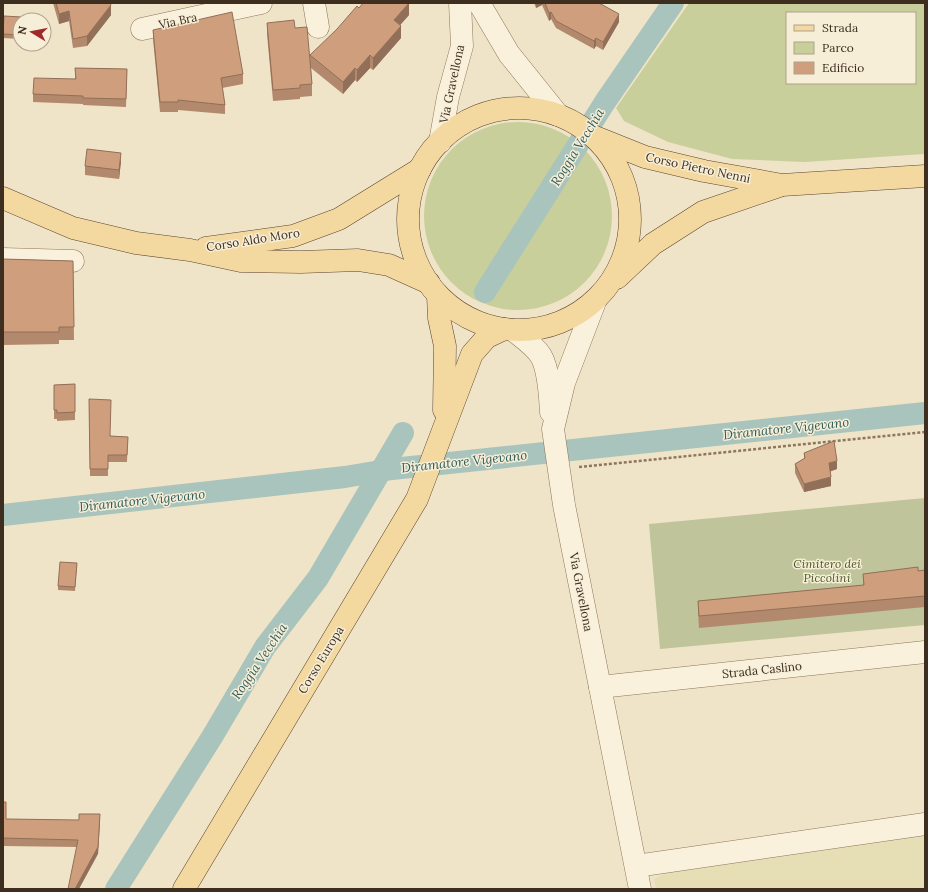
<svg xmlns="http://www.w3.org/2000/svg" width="928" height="892" font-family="Lora,serif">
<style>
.farmland{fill:#e6deb5}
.green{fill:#c9cf9b;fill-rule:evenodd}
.cemetery{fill:#bfc49a}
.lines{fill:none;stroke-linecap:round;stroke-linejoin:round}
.canal{stroke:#a9c4bc;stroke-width:22}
.minor-casing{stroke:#8d765c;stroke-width:23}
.major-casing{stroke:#5b4430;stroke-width:23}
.path{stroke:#8d765c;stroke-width:2.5;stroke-dasharray:3 2;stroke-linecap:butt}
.minor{stroke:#faf1dc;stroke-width:22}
.major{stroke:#f3d9a0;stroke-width:22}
.wall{fill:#b2896c}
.shaded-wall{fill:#916f58}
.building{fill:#cf9f7d;stroke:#916f58}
.labels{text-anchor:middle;stroke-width:3;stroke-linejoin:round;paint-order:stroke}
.street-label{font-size:12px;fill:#3d2e20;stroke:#f7eed8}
.park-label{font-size:12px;font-style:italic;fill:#4d5a26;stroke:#f7eed8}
.water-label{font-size:13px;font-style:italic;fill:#2f5d5a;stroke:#f7eed8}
</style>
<rect width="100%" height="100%" fill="#f0e4c8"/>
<!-- farmland -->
<polygon class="farmland" points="925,833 925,889 656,889 654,879 671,870"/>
<!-- green -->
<g class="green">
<path d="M689,3H925V154L805,162L732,159L668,142L624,121L616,108ZM787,13H915V83H787Z"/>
<circle cx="518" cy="216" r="94"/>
</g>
<!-- cemetery -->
<polygon class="cemetery" points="925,498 925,625 660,649 649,524"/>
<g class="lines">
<!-- canal -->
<g class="canal">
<polyline points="485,292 605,102 673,3"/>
<polyline points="3,515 345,477 392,469 925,413"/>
<polyline points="116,889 212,737 265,647 318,578 403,433"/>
</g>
<!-- minor casing -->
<g class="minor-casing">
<g id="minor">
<polyline points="314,3 318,27"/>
<polyline points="479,3 509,54 558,115"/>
<polyline points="142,29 261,3"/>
<polyline points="440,142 448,97 462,46 460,3"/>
<polyline points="3,259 73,261"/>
<polyline points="596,299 564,383 553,429 564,505 640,889"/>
<path d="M513,330C523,338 535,346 541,356C549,370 550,396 551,412"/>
<polyline points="600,687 925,652"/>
<polyline points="636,866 925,824"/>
</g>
</g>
<!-- major casing -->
<g class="major-casing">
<g id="major">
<circle cx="519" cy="219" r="111"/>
<polyline points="595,137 645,157 704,171 782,185 925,176"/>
<polyline points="3,198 73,228 136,243 190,250 241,261 301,262 358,260 389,265 429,283"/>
<polyline points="206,248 293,236 339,219 420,169"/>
<polyline points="617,278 653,244 703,212 779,186"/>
<polyline points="438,296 439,318 445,346 444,410"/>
<polyline points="184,889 417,499 472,354 487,337 504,329"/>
</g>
</g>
<!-- path -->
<polyline class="path" points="579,467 925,432"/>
<!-- minor -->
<use href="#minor" class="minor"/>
<!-- major -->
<use href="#major" class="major"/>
</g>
<!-- wall -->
<g class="wall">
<polygon points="53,3 112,3 110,3 111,15 87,46 73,48 69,21 59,24"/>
<polygon points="534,3 599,3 619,22 603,50 596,46 594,49 556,28 551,19 549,21 542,5 536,8"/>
<polygon points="409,15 400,25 401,38 373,70 370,68 357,82 355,80 343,94 311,68 312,84 312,96 300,97 300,99 273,101 267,34 267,23 295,28 310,64 310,55"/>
<polygon points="4,16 20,20 20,39 3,38"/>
<polygon points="153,30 243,74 243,84 222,88 225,105 225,114 178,110 178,112 160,112 153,39"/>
<polygon points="75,68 127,69 126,107 83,105 83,104 33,102 33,94 75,79"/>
<polygon points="121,161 119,179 85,175 85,166"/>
<polygon points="3,259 73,261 74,340 59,340 59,344 3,345"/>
<polygon points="75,384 75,420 57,421 57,419 54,419 54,385"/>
<polygon points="89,399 111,436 128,437 127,462 108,462 108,476 90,476"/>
<polygon points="804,453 837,469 830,471 831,486 804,492 795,473 795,464 804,459"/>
<polygon points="77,563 75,591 58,590 58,586"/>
<polygon points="925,570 925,607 699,628 698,612 698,601 863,585 863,574 918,571"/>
<polygon points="3,802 6,819 100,822 98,854 77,847 3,846"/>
</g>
<!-- shaded-wall -->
<g class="shaded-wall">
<polygon points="409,3 409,15 394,32 394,20"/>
<polygon points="536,3 542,3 542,5 536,8"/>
<polygon points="111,5 111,15 87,46 87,36"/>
<polygon points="69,11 69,21 59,24 59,14"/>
<polygon points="551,12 551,19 549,21 549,13"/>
<polygon points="619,14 619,22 603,50 603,42"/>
<polygon points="401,26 401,38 373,70 373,58"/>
<polygon points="596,38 596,46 594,49 594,41"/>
<polygon points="370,55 370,68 357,82 357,70"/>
<polygon points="355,68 355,80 343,94 343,82"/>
<polygon points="121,153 121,161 119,179 119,170"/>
<polygon points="837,461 837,469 829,472 829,463"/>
<polygon points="831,477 831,486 804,492 804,484"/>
<polygon points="100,814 98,854 79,889 75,889"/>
</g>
<!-- building -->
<g class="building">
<polygon points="56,3 110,3 111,5 87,36 73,39 69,11 59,14"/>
<polygon points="363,3 409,3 394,20 401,26 373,58 370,55 357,70 355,68 343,82 310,55 337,29 357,6 359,8"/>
<polygon points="545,3 599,3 619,14 603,42 596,38 594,41 556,21 551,12 549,13"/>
<polygon points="232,12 243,74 221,78 225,105 178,100 178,102 160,102 153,30"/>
<polygon points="4,16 22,17 21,20 20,20 20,35 3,34"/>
<polygon points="294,20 295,28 307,27 312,84 300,85 300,88 273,90 267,23"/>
<polygon points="75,68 127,69 126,99 83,98 83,96 33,94 34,78 76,79"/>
<polygon points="87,149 121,153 119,170 85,166"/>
<polygon points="3,259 73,261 74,327 59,327 59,332 3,332"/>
<polygon points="75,384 75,412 57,413 57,410 54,410 54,385"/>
<polygon points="89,399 111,400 110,436 128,437 127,455 108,455 108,469 90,469"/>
<polygon points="834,441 837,461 829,463 831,477 804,484 795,464 805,458 804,453"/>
<polygon points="60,562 77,563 75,587 58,586"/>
<polygon points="918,567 918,571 925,570 925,596 699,616 698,601 864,585 863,574"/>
<polygon points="3,802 6,802 6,819 79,820 79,814 100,814 98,847 75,889 68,889 78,840 3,838"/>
</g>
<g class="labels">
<!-- street labels -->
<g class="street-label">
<text transform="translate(178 21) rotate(-12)" y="4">Via Bra</text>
<text transform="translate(452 84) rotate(-78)" y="4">Via Gravellona</text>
<text transform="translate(698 168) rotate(12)" y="4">Corso Pietro Nenni</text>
<text transform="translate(253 240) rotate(-9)" y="4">Corso Aldo Moro</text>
<text transform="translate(581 592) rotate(79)" y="4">Via Gravellona</text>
<text transform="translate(321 660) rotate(-59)" y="4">Corso Europa</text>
<text transform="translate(762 670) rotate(-6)" y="4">Strada Caslino</text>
</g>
<!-- park labels -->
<g class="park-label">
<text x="827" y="568">Cimitero dei<tspan x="827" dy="14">Piccolini</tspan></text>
</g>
<!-- water labels -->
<g class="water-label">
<text transform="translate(577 147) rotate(-58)" y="5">Roggia Vecchia</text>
<text transform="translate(786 428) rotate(-6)" y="5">Diramatore Vigevano</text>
<text transform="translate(464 461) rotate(-6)" y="5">Diramatore Vigevano</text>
<text transform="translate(142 500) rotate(-6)" y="5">Diramatore Vigevano</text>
<text transform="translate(259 661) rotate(-56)" y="5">Roggia Vecchia</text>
</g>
</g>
<!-- border -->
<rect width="928" height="892" fill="none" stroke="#3d2e20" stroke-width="8"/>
<!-- legend -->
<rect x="786" y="12" width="130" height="72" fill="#f7eed8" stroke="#ada18e"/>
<rect x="794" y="25" width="20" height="6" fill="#f3d9a0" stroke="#ada18e"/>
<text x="822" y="32" font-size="12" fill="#3d2e20">Strada</text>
<rect x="794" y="42" width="20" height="12" fill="#c9cf9b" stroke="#ada18e"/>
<text x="822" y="52" font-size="12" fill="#3d2e20">Parco</text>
<rect x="794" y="62" width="20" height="12" fill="#cf9f7d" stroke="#ada18e"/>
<text x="822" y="72" font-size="12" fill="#3d2e20">Edificio</text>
<!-- north arrow -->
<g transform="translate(32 32) rotate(280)"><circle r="19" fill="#f7eed8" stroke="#ada18e"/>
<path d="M0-3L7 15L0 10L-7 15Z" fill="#9e2a2b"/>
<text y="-6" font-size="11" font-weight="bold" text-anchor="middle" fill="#3d2e20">N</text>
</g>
</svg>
